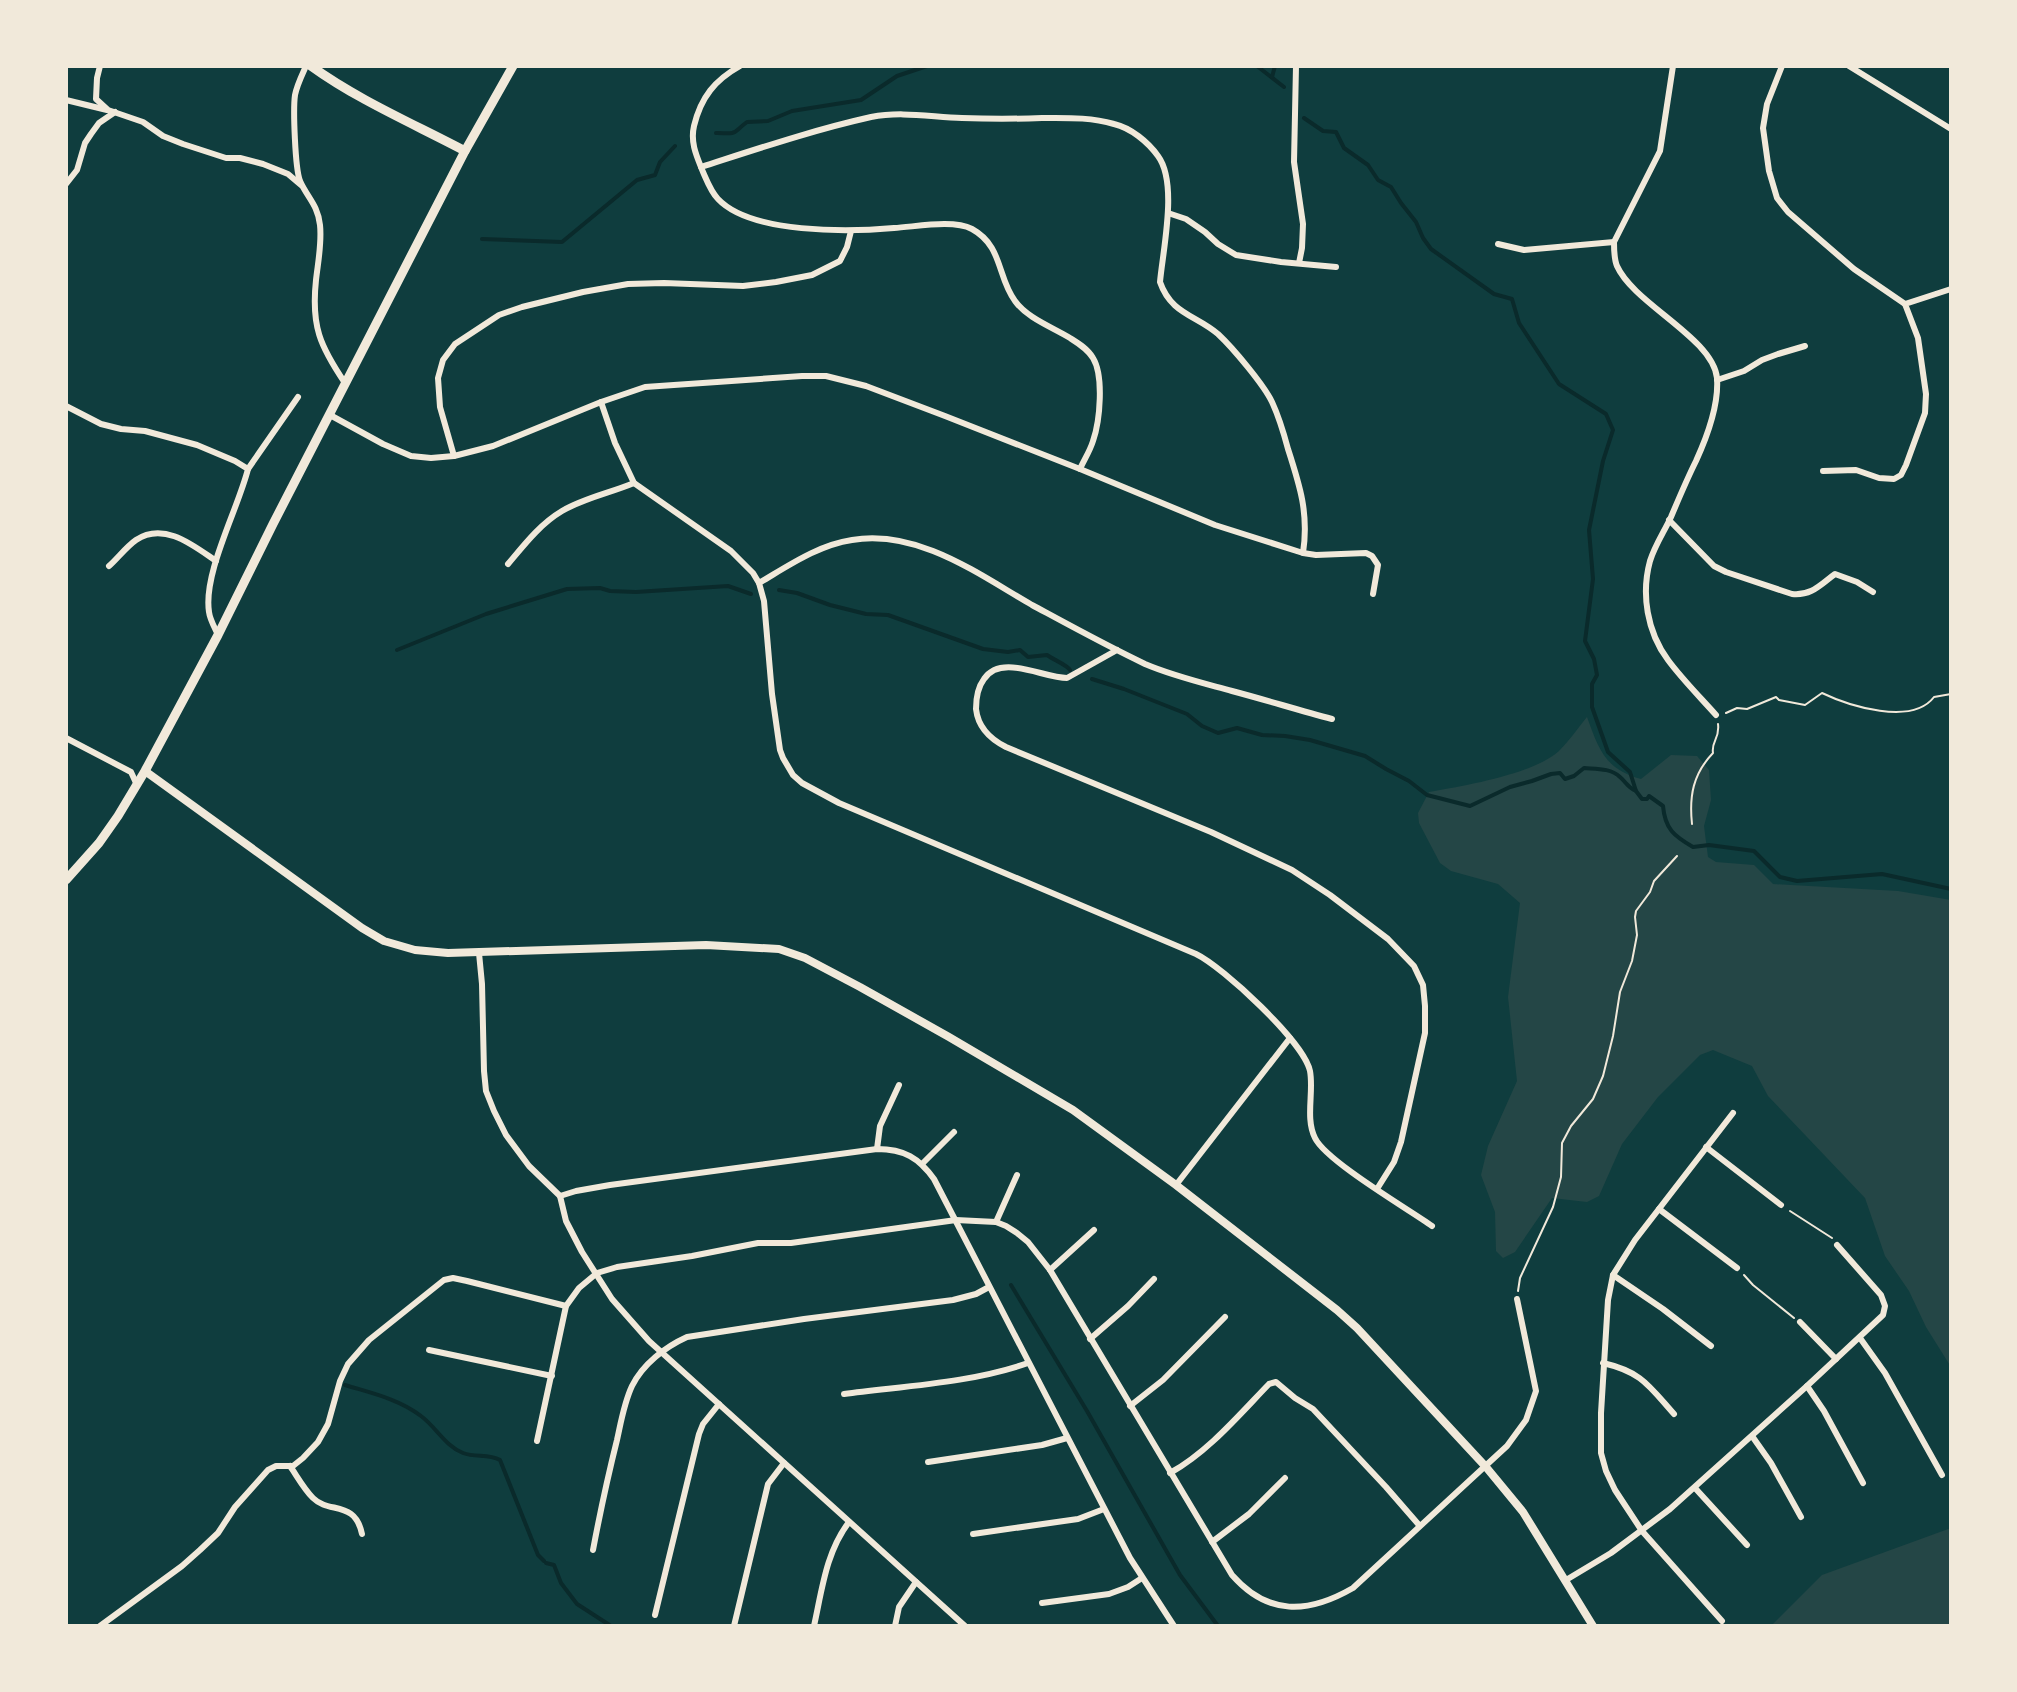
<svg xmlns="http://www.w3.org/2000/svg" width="2017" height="1692" font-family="'Zilla Slab',serif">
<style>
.green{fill:#244646}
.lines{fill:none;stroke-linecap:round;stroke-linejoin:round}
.stream{stroke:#0a2a2b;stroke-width:4}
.path{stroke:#f1e9da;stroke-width:2}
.minor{stroke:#f1e9da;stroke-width:6}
.tertiary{stroke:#f1e9da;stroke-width:8}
.secondary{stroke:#f1e9da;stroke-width:9}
</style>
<rect width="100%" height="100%" fill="#0f3d3e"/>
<!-- green -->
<g class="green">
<path d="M1587,717C1599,750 1605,769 1641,779L1671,755L1697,756L1709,770L1711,800L1704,826L1708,857L1716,862L1754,865L1773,884L1898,891L1951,900V1367L1926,1327L1909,1291L1885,1256L1865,1198L1768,1096L1752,1066L1713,1050L1700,1055L1658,1097L1622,1144L1599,1196L1587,1202L1552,1198L1515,1252L1503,1258L1496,1251L1495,1212L1481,1175L1488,1146L1517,1081L1508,997L1520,903L1498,884L1451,871L1440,863L1419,823L1418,813L1429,792C1463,786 1534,774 1559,751C1569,741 1578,728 1587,717Z"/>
<polygon points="1951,1528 1951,1626 1771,1626 1822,1575"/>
</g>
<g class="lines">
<!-- stream -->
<g class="stream">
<polyline points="1257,66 1284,87"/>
<polyline points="1272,77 1275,66"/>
<polyline points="1304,118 1323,131 1336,132 1344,148 1368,165 1378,180 1391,187 1401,203 1416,222 1423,238 1431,249 1494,294 1512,299 1519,323 1559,384 1606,414 1613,430 1603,461 1589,530 1593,579 1585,641 1594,659 1597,675 1592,684 1592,707 1608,752 1630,772 1636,791"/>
<path d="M716,133C739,134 731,134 747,122L768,121L792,111L861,100L897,76L927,66"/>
<polyline points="482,239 562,242 637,180 655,175 660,162 675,146"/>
<path d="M779,590L797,593L830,605L866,614L888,615L983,649L1008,652L1020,650L1028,657L1047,655C1054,660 1067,665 1070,670"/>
<polyline points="397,650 486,614 567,589 600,588 610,591 636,592 728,586 751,594"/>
<path d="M1092,679L1124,689L1187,714L1202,726L1218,733L1237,728L1262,735L1285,736L1310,740L1365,756L1386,769L1409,781L1427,795L1470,806L1510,787L1532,781L1551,774L1560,773L1565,779L1574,776L1584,768C1596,769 1611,768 1620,777C1627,783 1627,787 1636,791L1642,799H1647L1649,796L1663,806C1665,829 1674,836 1693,847L1709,845L1754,851L1780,877L1797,881L1882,874L1951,889"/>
<polyline points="1011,1285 1087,1411 1180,1575 1218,1626"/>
<path d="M345,1385C371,1393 399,1399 421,1416C436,1427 445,1446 463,1453C476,1458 488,1453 500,1460L538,1555L544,1561"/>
<polyline points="546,1563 554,1565 561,1583 577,1604 611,1626"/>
</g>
<!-- path -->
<g class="path">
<path d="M1726,713L1737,708L1747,709L1776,697L1779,700L1805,705L1822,693C1849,706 1912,726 1934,697L1951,694"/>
<path d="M1692,824C1689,796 1693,774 1713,753C1711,741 1720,739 1718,724"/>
<polyline points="1790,1211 1832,1238"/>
<polyline points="1744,1275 1753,1285 1794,1318"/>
<polyline points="1518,1291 1520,1278 1553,1207 1561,1177 1562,1143 1571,1126 1593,1099 1603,1076 1613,1036 1620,992 1632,961 1637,935 1635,917 1636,911 1650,892 1654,881 1677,856"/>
</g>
<!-- minor -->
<g class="minor">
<polyline points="100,66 97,78 96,99 108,110 143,122 163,136 183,144 226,158 240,158 263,164 288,174 301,185"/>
<path d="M306,66C302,75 297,85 295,95C293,109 295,168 300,181C307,197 318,205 320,225C322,243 318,262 316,280C311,326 320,346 345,383"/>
<path d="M740,66C715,80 701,97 694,126C690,143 697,157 703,172C707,181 711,192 718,199C751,234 849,232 894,228C915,227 953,219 972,229C1003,246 997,277 1015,301C1027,318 1052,327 1070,338C1078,343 1088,349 1093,358C1104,376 1100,421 1093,441C1090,451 1084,460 1080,469"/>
<polyline points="1296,66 1294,162 1303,224 1302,248 1299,263"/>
<path d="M1673,66L1660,151L1614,242C1614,250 1614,259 1617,266C1634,304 1713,338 1717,378C1719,405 1707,437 1696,461C1687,479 1679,498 1671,517C1664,532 1655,545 1650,561C1641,594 1647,632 1668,660C1682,679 1700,697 1716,715"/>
<polyline points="1782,66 1767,104 1763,128 1769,171 1777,198 1788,212 1854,269 1905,304"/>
<polyline points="1849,66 1951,129"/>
<polyline points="66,100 107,110"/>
<path d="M701,167C757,149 813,130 871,117C902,111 931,117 962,118C989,119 1015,119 1042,118C1067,118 1090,117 1114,124C1131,128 1148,142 1158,156C1178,183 1163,249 1160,282C1171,314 1196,315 1218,334C1233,348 1264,385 1272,402C1279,417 1284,434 1288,449C1300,486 1309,514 1303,553"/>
<polyline points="66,184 77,170 85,143 91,134 99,123 115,112"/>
<polyline points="1168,213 1186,219 1205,232 1218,244 1236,255 1281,262 1336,267"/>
<polyline points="1498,244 1524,250 1614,242"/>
<polyline points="1717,380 1744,371 1762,360 1778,354 1805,346"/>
<path d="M601,402L615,443L634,483L731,551L753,573L759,583L764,601L772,694L780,750L783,758L793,775L802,783L839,803L1196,954C1223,967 1304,1042 1310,1071C1314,1092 1305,1118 1315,1138C1326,1161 1408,1209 1432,1226"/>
<path d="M66,406L101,424L121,429L145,431L197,445L235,461L248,469C238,509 203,573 209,612C210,620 215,628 218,635"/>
<polyline points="330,415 383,444 411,456 431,458 454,456 493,446 601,402 645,387 802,376 826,376 866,386 945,416 1080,469 1215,525 1303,553 1316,555 1366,553 1372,556 1378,565 1373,594"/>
<polyline points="454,456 440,407 438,378 443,360 455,344 499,315 522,307 583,292 628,284 664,283 743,286 776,282 812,275 840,261 847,247 851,231"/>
<polyline points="248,469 298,397"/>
<polyline points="1823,471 1856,470 1879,478 1894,479 1901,475 1906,465 1925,413 1926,394 1918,338 1905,304 1951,289"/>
<path d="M1669,520L1714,566L1726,572L1792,594C1812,596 1821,584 1835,574L1857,582L1873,592"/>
<path d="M508,564C524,545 540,524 562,511C584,498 610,493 634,483"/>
<path d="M109,566C118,558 126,547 136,540C164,521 194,546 216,561"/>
<path d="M759,583C788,566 818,545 852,540C918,529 978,574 1032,605C1069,625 1107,646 1145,664C1173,676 1203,683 1232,691C1266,700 1298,710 1332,719"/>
<path d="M1117,650L1067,678C1043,678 1001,653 984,679C978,687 976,699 976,709C978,727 990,739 1006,747L1211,832L1292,870L1330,895L1388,939L1414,966L1423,985L1425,1006V1033L1401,1142L1394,1162L1377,1189"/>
<polyline points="66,738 131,772 137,785"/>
<polyline points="479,953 482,984 484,1071 486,1091 494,1111 506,1135 529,1166 560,1196 566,1221 582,1252 612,1299 649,1341 965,1626"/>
<polyline points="1706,1147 1781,1205"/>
<polyline points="877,1149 880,1126 899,1085"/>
<polyline points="923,1163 954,1132"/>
<polyline points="1176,1185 1290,1038"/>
<path d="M560,1196L576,1191L610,1185L877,1149C904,1149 919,1158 934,1179L1130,1558L1174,1626"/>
<polyline points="1659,1209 1737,1268"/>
<polyline points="996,1222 1017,1175"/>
<polyline points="1050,1270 1094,1230"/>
<polyline points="1613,1275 1663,1309 1711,1346"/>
<polyline points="1800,1322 1836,1359"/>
<polyline points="1860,1338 1885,1373 1942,1475"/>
<polyline points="1090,1339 1128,1306 1154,1279"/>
<polyline points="429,1350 552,1376"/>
<path d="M1603,1363C1642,1372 1649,1386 1674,1414"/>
<polyline points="1807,1386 1824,1411 1863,1483"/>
<path d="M844,1394C904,1386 971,1383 1028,1363"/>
<polyline points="1130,1406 1163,1380 1225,1317"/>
<polyline points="1752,1436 1771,1463 1801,1517"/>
<path d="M537,1441L566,1306L579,1288L597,1273L617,1267L692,1256L758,1243H791L956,1220L996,1222L1006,1226L1017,1233L1028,1242L1050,1270L1232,1575C1268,1616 1308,1614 1353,1588L1507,1446L1526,1420L1536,1391L1517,1299"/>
<polyline points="928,1462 1042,1445 1067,1438"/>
<path d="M290,1466C297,1476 304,1489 313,1498C329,1514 355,1500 362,1534"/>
<path d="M1170,1473C1208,1452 1239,1415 1269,1384L1276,1382L1295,1398L1313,1409L1386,1487L1419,1525"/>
<polyline points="1695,1488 1747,1545"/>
<polyline points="973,1534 1078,1519 1104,1509"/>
<polyline points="1212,1542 1249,1514 1285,1478"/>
<path d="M593,1550C600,1513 608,1476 617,1440C621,1422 624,1403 632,1386C643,1364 665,1347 687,1337L804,1319L953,1300L976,1294L989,1287"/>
<polyline points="1566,1580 1611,1553 1670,1509 1807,1386 1883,1315 1885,1306 1881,1295 1837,1245"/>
<polyline points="1042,1603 1109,1594 1128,1587 1142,1578"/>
<polyline points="655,1615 699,1434 703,1424 719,1404"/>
<polyline points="1722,1621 1642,1531 1615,1490 1606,1471 1601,1453 1601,1413 1608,1300 1613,1275 1635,1240 1733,1113"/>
<polyline points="100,1626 182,1566 200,1550 218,1533 235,1507 268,1470 276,1466 293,1466 303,1458 318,1442 328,1424 340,1381 348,1364 369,1340 444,1280 453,1278 467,1281 566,1306"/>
<polyline points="734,1626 768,1484 784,1463"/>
<path d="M814,1626C822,1590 826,1552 849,1522"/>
<polyline points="895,1626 899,1607 916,1582"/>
</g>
<!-- tertiary -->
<polyline class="tertiary" points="145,771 362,928 384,941 415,950 448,953 706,945 779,949 805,958 860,987 949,1037 1073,1110 1176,1185 1337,1310 1357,1328 1486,1467 1523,1512 1593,1626"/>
<!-- secondary -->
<g class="secondary">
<path d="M311,66C358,100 414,124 465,151"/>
<polyline points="66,880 99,843 118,816 145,771 218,635 273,524 465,151 513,66"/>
</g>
</g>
<!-- border -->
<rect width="2017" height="1692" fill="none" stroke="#f1e9da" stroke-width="136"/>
</svg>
